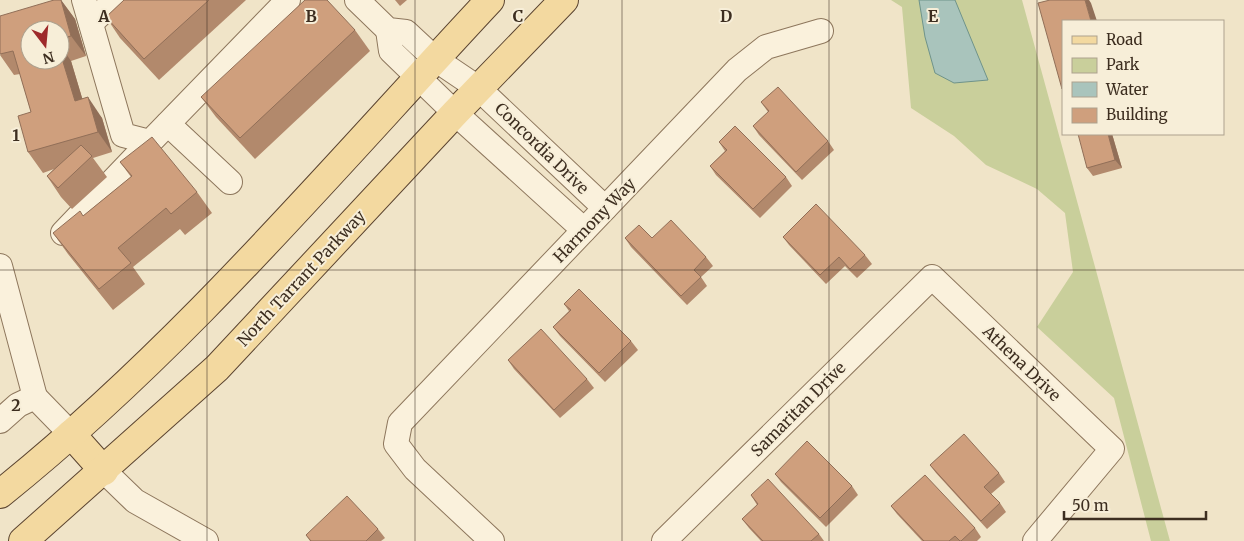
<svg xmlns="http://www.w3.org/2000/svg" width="1244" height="541" font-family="Merriweather,serif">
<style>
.green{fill:#c9cf9b}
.water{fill:#a9c4bc;stroke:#6f938a}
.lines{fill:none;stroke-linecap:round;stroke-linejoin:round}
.minor-casing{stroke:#8d765c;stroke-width:26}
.major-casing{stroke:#5b4430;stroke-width:30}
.minor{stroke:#faf1dc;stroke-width:24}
.major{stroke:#f3d9a0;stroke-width:28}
.wall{fill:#b2896c;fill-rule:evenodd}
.shaded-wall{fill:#916f58}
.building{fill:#cf9f7d;stroke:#916f58}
.grid{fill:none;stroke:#3d2e20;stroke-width:1;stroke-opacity:0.55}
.labels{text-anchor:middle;stroke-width:4;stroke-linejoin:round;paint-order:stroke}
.street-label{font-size:16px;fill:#3d2e20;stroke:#f7eed8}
.grid-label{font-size:16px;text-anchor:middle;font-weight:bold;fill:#3d2e20;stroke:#f7eed8;stroke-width:4;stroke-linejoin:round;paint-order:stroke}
</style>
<rect width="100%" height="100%" fill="#f0e4c8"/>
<!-- green -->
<polygon class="green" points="891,0 1022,0 1170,541 1151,541 1114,398 1037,327 1073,272 1065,213 1037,189 986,165 954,136 911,108 902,7"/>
<!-- water -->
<polygon class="water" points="919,0 955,0 988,80 954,83 935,73 925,37"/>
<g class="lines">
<!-- minor casing -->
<g class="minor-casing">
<g id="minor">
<polyline points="84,0 123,135 150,142 288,0"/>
<polyline points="357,0 388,30 406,32 435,59 478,88 605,208"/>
<polyline points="91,23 115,0"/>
<polyline points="388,30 391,51 455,113 584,230"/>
<polyline points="168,124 230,182"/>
<polyline points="63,233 147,145"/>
<polyline points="0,266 35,397"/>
<polyline points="0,421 18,405 35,397 71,434"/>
<polyline points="104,471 135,501 206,541"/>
<polyline points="492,541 415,469 396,444 400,423 737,70 766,47 821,31"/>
<polyline points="664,541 932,277 1112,449 1035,541"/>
</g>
</g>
<!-- major casing -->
<g class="major-casing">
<g id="major">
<polyline points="71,434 104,471"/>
<path d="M0,494C181,349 332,169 490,0"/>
<polyline points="23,541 217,368 455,113 564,0"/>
</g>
</g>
<!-- minor -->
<use href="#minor" class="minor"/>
<!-- major -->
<use href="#major" class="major"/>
</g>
<!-- wall -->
<g class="wall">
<path d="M54,0H61L75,19L86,56L71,61L82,98L102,118L112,152L93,158L107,177L72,209L61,197L47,176L54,169L43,173L28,152L31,112L20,74L14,75L0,55ZM30,30H60V60Z"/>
<polygon points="124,0 246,0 159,80 120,38 106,17"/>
<polygon points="395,0 407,0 400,6"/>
<polygon points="355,30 370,51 255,159 216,117 201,97"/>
<polygon points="761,102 828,141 834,150 802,180 759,135 753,126 768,112"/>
<polygon points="1112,134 1122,168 1093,176 1087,168"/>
<polygon points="719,142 786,177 792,186 760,218 716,175 710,166 725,151"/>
<polygon points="120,162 197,192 212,213 185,235 180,229 133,267 145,284 113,310 68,254 53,233 83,216 131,177"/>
<polygon points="783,237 865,255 872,264 857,278 845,266 826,284 789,245"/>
<polygon points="625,238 652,238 706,257 713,266 701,277 707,286 687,305 631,247"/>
<polygon points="564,304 631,341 638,350 605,382 560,336 553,327 569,311"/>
<polygon points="508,360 587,379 594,388 560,418 514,369"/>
<polygon points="930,465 999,473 1005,482 991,494 1000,503 1006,512 987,529 936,473"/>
<polygon points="775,474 852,486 858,495 826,527 781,482"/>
<polygon points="751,495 819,534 824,541 761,541 749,528 742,519 757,505"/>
<polygon points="891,506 975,528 981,537 977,541 922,541 897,514"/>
<polygon points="378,529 385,538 381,541 310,541 306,535"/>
</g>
<!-- shaded-wall -->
<g class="shaded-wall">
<polygon points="61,0 75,19 86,56 71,36"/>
<polygon points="1085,0 1089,0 1091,3 1097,21 1091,21"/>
<polygon points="60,45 71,61 89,121 75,101 60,52"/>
<polygon points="88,97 102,118 112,152 98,132"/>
<polygon points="1108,134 1112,134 1122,168 1115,160"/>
</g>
<!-- building -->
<g class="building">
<polygon points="54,0 61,0 71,36 60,39 60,30 30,30 30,60 60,60 60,52 75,101 88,97 98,132 28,152 18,116 31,112 13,51 0,54 0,16"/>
<polygon points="124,0 209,0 144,59 106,17"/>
<polygon points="305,0 327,0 355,30 240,138 201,97"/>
<polygon points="1050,0 1085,0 1091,21 1063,21 1062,89 1038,3"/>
<polygon points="778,87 828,141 796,172 753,126 769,111 761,102"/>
<polygon points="735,126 786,177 753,209 710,166 727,150 719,142"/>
<polygon points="1078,134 1108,134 1115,160 1087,168"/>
<polygon points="152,137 197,192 171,214 166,208 118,248 131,263 99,289 53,233 80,211 83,216 132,176 120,162"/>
<polygon points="81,145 92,156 58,188 47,176"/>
<polygon points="816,204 865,255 850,269 839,257 820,275 783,237"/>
<polygon points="671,220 706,257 694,270 701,277 681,296 625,238 639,225 652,238"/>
<polygon points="579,289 631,341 599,373 553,327 571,310 564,304"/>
<polygon points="541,329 587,379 554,410 508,360"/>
<polygon points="964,434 999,473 984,487 1000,503 981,521 930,465"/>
<polygon points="807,441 852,486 820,518 775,474"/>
<polygon points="925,475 975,528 961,541 960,541 955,536 949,541 924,541 891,506"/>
<polygon points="768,479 819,534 811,541 763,541 742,519 758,504 751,495"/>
<polygon points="347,496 378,529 366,541 311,541 306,535"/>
</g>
<!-- grid -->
<path class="grid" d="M207,0V541M415,0V541M622,0V541M829,0V541M1037,0V541M0,270H1244"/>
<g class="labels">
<!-- street labels -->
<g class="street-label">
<text transform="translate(542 148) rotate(44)" y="6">Concordia Drive</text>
<text transform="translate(594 220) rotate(-46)" y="6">Harmony Way</text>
<text transform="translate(301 278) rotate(-47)" y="6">North Tarrant Parkway</text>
<text transform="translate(1022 363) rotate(44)" y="6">Athena Drive</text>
<text transform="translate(798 409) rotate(-45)" y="6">Samaritan Drive</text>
</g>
</g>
<g class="grid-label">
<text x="104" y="22">A</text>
<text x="311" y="22">B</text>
<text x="518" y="22">C</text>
<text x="726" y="22">D</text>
<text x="933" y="22">E</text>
<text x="16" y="141">1</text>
<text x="16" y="411">2</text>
</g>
<!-- legend -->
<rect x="1062" y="20" width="162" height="115" fill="#f7eed8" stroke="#ada18e"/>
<rect x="1072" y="36" width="25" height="8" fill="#f3d9a0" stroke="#ada18e"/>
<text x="1106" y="45" font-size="15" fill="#3d2e20">Road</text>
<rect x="1072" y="58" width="25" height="15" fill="#c9cf9b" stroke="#ada18e"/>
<text x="1106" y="70" font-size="15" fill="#3d2e20">Park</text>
<rect x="1072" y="82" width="25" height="15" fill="#a9c4bc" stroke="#ada18e"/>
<text x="1106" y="95" font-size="15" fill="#3d2e20">Water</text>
<rect x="1072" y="108" width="25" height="15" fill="#cf9f7d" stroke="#ada18e"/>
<text x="1106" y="120" font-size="15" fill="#3d2e20">Building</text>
<!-- north arrow -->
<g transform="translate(45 45) rotate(164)"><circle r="24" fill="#f7eed8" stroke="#ada18e"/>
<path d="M0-4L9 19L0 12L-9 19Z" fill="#9e2a2b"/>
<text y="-8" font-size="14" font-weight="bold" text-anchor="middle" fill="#3d2e20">N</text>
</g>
<!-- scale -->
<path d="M1064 511v8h142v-8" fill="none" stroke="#3d2e20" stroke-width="2.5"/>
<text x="1072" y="511" font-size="15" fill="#3d2e20" stroke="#f7eed8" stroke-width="4" paint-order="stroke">50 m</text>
</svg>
